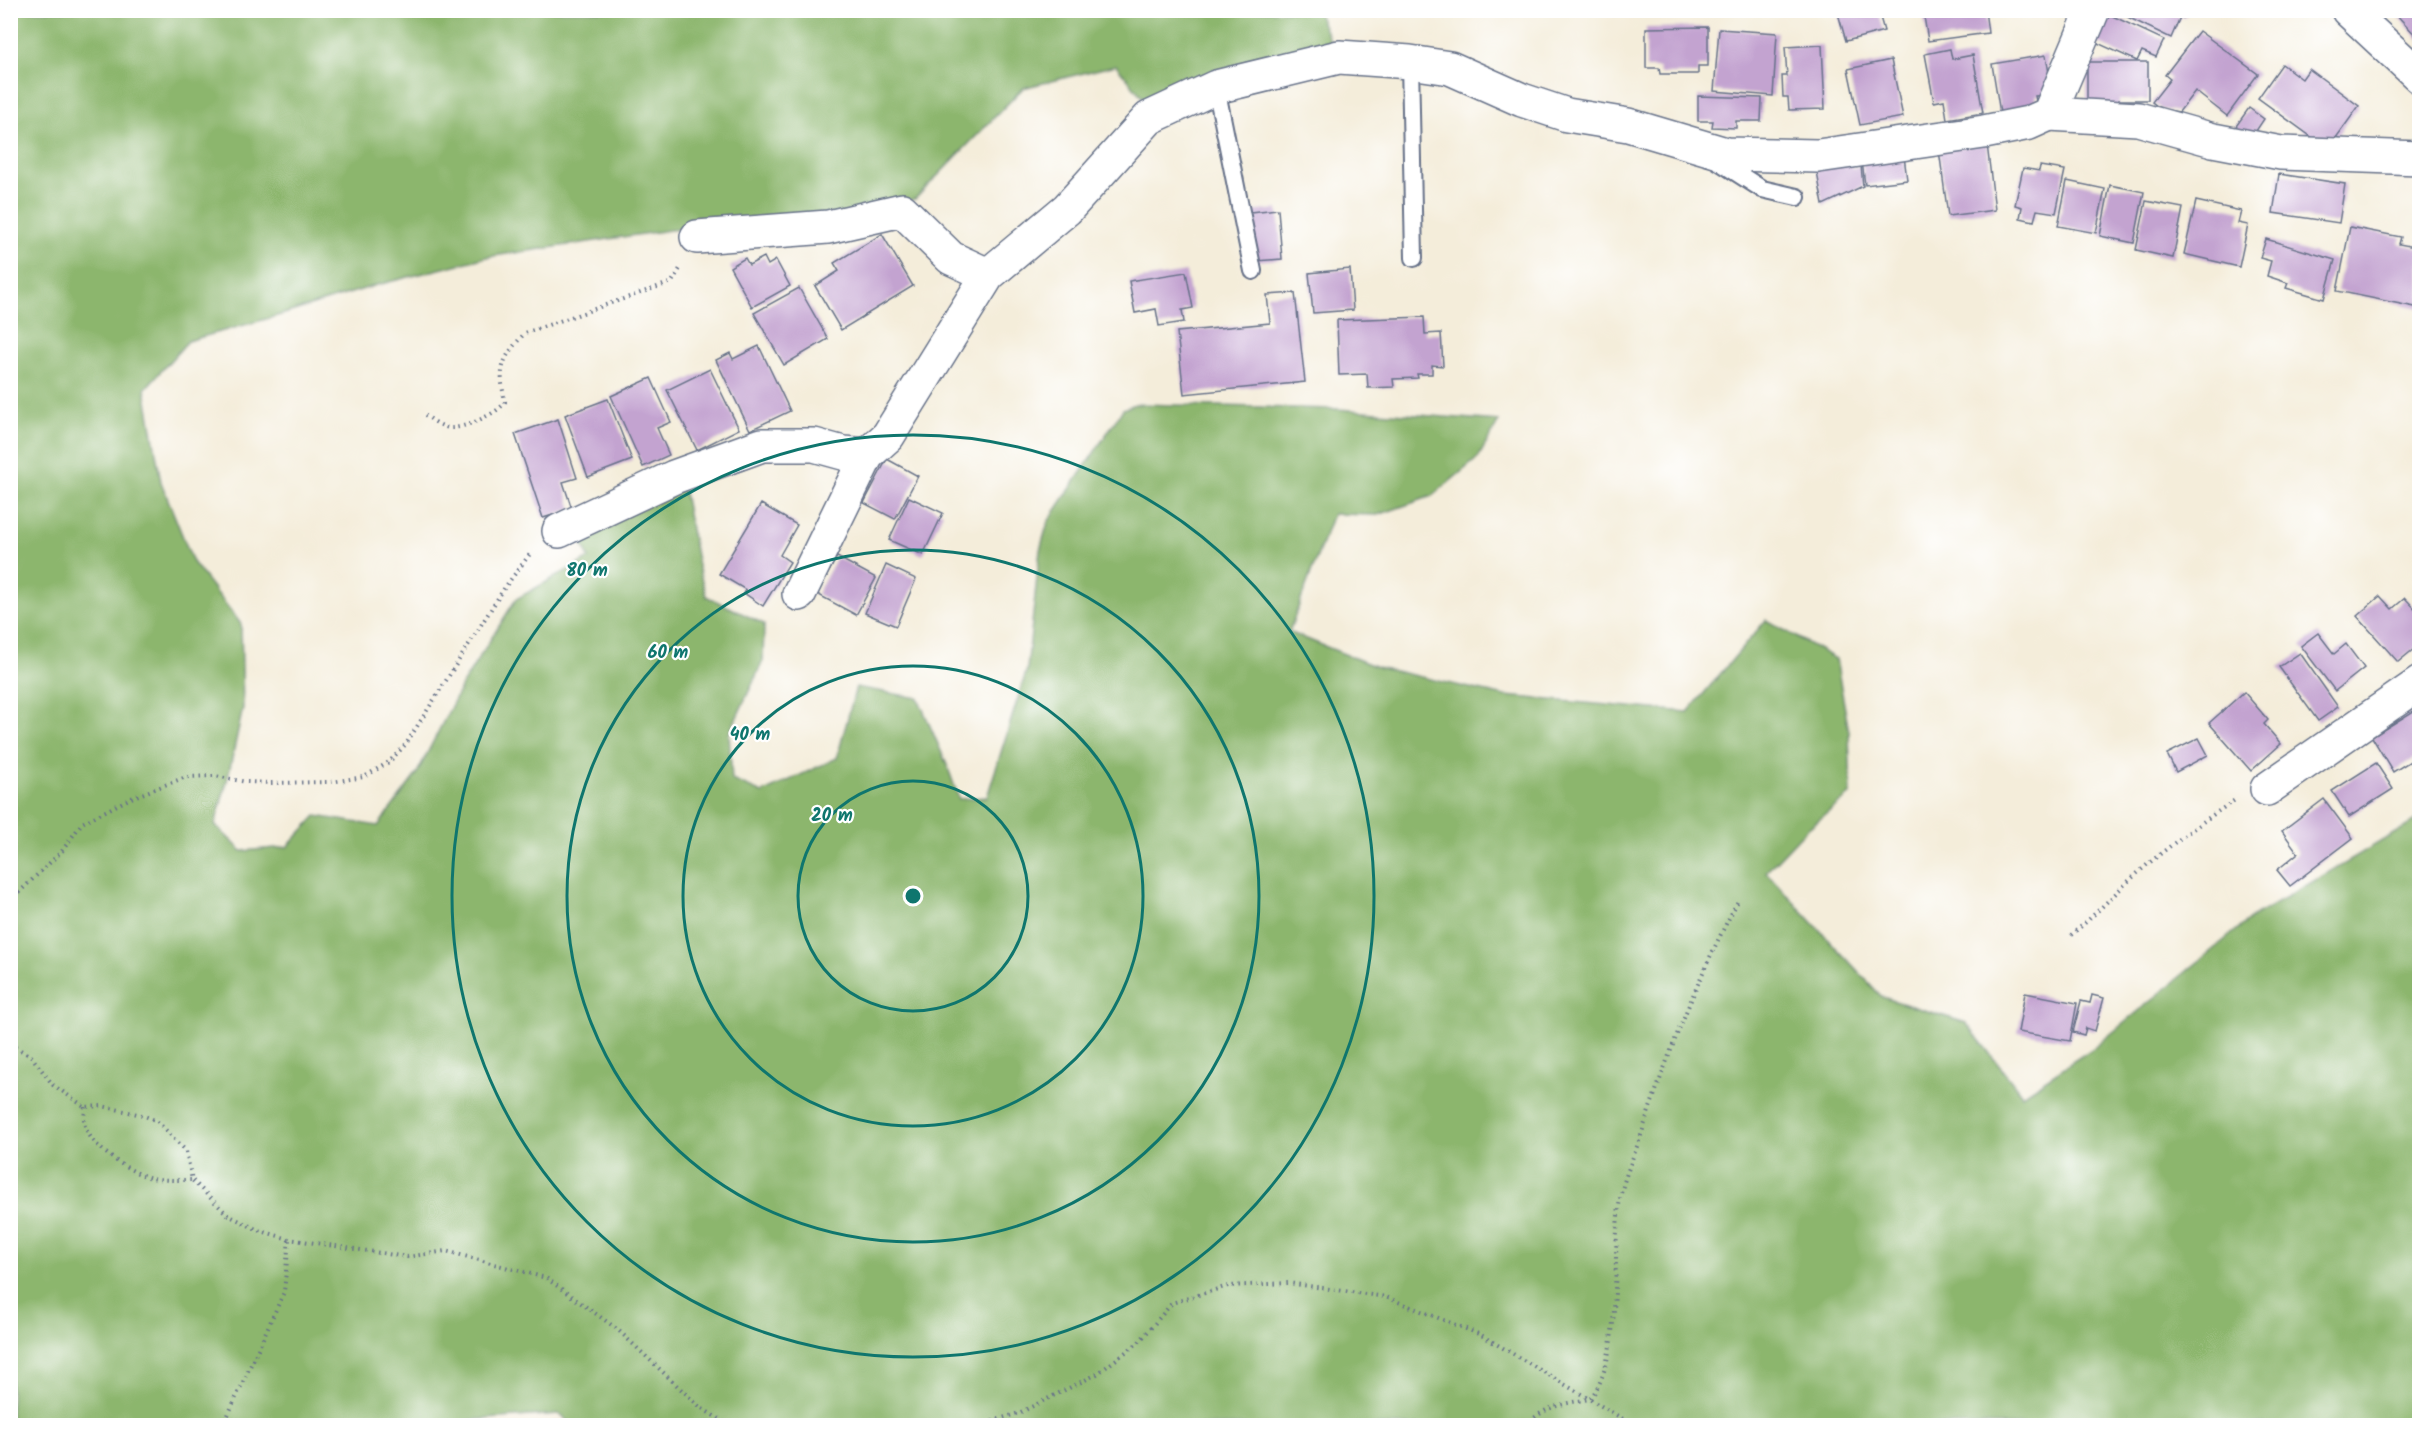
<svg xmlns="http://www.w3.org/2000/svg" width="2430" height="1436" font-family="Kalam,sans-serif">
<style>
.forest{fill:#8cb66d;stroke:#547266;stroke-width:1.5}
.building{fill:#c3a3d0}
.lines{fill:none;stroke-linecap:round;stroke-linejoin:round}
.lane-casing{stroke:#677289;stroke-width:20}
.street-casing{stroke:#677289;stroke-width:36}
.path{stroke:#677289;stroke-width:4;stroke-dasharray:1.5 4.5;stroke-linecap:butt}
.lane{stroke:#fff;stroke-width:16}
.street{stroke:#fff;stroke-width:33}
.ring{fill:none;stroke:#0f766e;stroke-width:3}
.centre{fill:#0f766e;stroke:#fff;stroke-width:3}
.ring-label{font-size:18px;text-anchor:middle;font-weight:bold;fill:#0f766e;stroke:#fff;stroke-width:4.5;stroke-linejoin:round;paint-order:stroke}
</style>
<rect width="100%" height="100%" fill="#fff"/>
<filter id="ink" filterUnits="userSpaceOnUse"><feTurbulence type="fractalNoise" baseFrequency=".0167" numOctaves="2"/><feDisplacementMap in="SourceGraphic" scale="12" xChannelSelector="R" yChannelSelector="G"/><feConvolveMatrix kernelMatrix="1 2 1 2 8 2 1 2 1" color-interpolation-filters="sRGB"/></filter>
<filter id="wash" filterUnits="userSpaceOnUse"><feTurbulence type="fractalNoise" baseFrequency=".008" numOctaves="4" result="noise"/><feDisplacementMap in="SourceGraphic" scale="24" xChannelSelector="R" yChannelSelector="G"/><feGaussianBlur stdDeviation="1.35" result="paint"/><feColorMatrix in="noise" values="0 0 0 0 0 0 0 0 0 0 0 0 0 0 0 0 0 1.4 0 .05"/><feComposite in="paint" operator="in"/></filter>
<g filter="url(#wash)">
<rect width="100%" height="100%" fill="#f4edda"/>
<!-- forest -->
<polygon class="forest" points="10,11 1317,11 1332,45 1147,103 1116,65 1023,88 915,199 825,219 670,230 487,257 377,285 284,314 188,341 145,389 161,482 193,562 241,624 243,708 228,777 215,825 242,851 287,847 316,816 378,826 416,775 463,683 516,599 589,558 576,532 683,487 698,566 706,596 764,624 763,661 729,734 732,780 762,793 837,758 856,687 918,698 947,765 959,799 987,797 1027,669 1040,550 1048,522 1123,409 1135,404 1337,409 1499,421 1478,458 1432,496 1378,515 1333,514 1289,632 1377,667 1505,696 1688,712 1766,620 1836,659 1849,732 1851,794 1806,830 1766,872 1882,997 1966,1023 2022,1095 2095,1047 2251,918 2414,822 2419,815 2419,1425 573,1426 559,1414 472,1420 459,1426 11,1425"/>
<g id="blocks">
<!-- building -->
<g class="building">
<polygon points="1837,10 1878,10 1884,31 1846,41"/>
<polygon points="1923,10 1985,10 1988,33 1928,41"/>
<polygon points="2113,10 2166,10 2180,17 2171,38"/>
<polygon points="2176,10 2192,10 2183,18"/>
<polygon points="2392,10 2420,10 2420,40"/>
<polygon points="2106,13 2164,40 2156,57 2142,51 2137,61 2093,41"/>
<polygon points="1708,27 1708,66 1698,66 1698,74 1660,74 1659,68 1646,68 1646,28"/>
<polygon points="1719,29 1777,33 1773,96 1714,91"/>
<polygon points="2199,31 2258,74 2227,116 2195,91 2179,112 2161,109 2152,102 2170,79 2165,75"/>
<polygon points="1822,45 1825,109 1789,110 1788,97 1783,97 1782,76 1787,76 1785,47"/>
<polygon points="1950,49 1952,59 1973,55 1983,113 1947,119 1944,100 1934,102 1925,54"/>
<polygon points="2046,55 2050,80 2048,95 2035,96 2037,107 2000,113 1992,64"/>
<polygon points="1891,60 1903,117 1860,125 1848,69"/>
<polygon points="2087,62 2148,62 2148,100 2119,100 2119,107 2087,108"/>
<polygon points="2282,64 2302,79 2309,69 2359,106 2328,149 2258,98"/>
<polygon points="1698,96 1762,98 1761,121 1736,121 1736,128 1712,127 1713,121 1698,121"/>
<polygon points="2249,108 2264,119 2250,140 2234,129"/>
<polygon points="1987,144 1995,210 1948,216 1939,150"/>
<polygon points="1904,156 1907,180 1865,185 1862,161"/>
<polygon points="1850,162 1852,168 1861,166 1863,186 1823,205 1816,167"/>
<polygon points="2040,166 2065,170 2056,213 2037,210 2034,221 2020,218 2022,207 2015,205 2023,168 2039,171"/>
<polygon points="2279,174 2345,184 2339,223 2273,213"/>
<polygon points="2067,181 2105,189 2096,233 2058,226"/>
<polygon points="2110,185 2144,192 2134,243 2100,236"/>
<polygon points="2146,201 2183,208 2173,258 2136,250"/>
<polygon points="2196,201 2241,211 2238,223 2248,225 2239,267 2184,254"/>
<polygon points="1278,209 1282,259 1255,261 1250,212"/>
<polygon points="2350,227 2401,237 2399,244 2420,248 2420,308 2337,291"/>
<polygon points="882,234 913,286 841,330 815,286 839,271 834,263"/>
<polygon points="2266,239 2335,260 2324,299 2286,288 2288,283 2267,276 2271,261 2260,258"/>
<polygon points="764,257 768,265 776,260 790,286 752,307 730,267 745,258 749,265"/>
<polygon points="1350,269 1353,310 1313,313 1309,273"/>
<polygon points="1186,272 1193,308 1182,310 1184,322 1159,326 1156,309 1135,313 1129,281"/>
<polygon points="799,288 828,339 784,365 754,313"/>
<polygon points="1295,293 1305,382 1184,394 1177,332 1270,323 1267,295"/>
<polygon points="1424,317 1425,334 1441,333 1443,366 1432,365 1432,374 1417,374 1418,378 1393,379 1394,387 1368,388 1367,374 1339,375 1337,320"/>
<polygon points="759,346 790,411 750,430 716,360 730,353 733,359"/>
<polygon points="710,369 739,429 697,450 667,390"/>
<polygon points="651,378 671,422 657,428 669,455 643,467 611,396"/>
<polygon points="608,399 632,460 588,477 565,415"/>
<polygon points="558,419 577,478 563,482 572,509 543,518 515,434"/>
<polygon points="887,459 918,476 895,519 864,503"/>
<polygon points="909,497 943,513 923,555 889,540"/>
<polygon points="761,504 797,525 780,555 790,562 763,606 744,593 746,590 719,574"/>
<polygon points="837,557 876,578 856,615 817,594"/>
<polygon points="886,565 916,579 896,626 865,613"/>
<polygon points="2380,596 2392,609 2405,598 2420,614 2420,644 2398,662 2357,616"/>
<polygon points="2318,633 2334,654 2346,644 2364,668 2335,691 2301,646"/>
<polygon points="2300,653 2338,707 2318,721 2279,667"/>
<polygon points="2244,692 2268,720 2264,724 2281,744 2251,771 2209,723"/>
<polygon points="2420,707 2420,755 2393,772 2372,737"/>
<polygon points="2199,738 2208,755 2176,772 2167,754"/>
<polygon points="2376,763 2393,789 2349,817 2332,791"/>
<polygon points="2324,799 2353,838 2290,886 2277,870 2298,853 2282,831"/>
<polygon points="2025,993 2077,1003 2070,1041 2018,1032"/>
<polygon points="2092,995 2104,998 2095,1031 2086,1028 2084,1035 2073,1032 2081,1001 2090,1003"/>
</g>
</g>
</g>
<g filter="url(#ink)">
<use href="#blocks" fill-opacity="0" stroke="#677289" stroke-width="1.5"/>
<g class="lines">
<!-- lane casing -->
<g class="lane-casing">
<g id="lane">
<polyline points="1410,62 1414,258"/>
<polyline points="1216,87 1253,271"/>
<polyline points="1712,157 1762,189 1797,197"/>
</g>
</g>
<!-- street casing -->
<g class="street-casing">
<g id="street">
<polyline points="2348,10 2420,77"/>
<polyline points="2049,114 2138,119 2213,140 2281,153 2420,158"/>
<polyline points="697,237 828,227 902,210 951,258 988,275"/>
<polyline points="559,531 674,477 762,445 814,445 843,453 867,455 888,436 988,275 1067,209 1149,118 1216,87 1339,57 1410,62 1450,68 1522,100 1567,115 1628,125 1726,154 1818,156 1984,132 2029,123 2049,114 2093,10"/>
<polyline points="799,594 867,455"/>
<polyline points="2267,789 2420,683"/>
</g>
</g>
<!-- path -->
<g class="path">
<path d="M425,415C432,420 441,427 450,428C463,429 499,413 505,402C498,368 501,359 525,333L672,282L681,267"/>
<polyline points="10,901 62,851 82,823 131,798 186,777 215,776 246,782 270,783 331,782 364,777 389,762 406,744 505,587 530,554"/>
<path d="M2071,935C2093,917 2111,897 2132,878C2164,849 2199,824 2235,800"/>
<polyline points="10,1044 31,1056 53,1085 85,1107 102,1106 142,1115 157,1121 186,1151 192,1180 228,1215 258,1230 289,1239 407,1257 446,1251 546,1278 617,1329 701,1408 731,1426"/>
<path d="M85,1107C85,1111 84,1117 84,1121C86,1144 125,1169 145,1176C160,1181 176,1180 192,1180"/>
<polyline points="223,1426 284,1292 289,1239"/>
<polyline points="975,1426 1019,1413 1097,1374 1139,1342 1172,1303 1228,1286 1288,1283 1386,1297 1481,1335 1635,1426"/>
<path d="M1526,1426C1543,1406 1566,1403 1590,1399C1624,1356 1611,1254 1620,1199C1624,1175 1637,1150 1644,1126C1670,1048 1700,972 1739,899"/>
</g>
<!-- lane -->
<use href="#lane" class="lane"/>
<!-- street -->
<use href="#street" class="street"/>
</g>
</g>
<!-- distance rings -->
<g class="ring">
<circle cx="913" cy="896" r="115"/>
<circle cx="913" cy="896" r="230"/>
<circle cx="913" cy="896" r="346"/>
<circle cx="913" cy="896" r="461"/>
</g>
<circle cx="913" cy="896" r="9" class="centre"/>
<g class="ring-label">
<text x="587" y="576">80 m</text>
<text x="668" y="658">60 m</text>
<text x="750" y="740">40 m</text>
<text x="832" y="821">20 m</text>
</g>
<!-- margin -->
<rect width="2430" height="1436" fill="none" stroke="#fff" stroke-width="36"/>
</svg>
